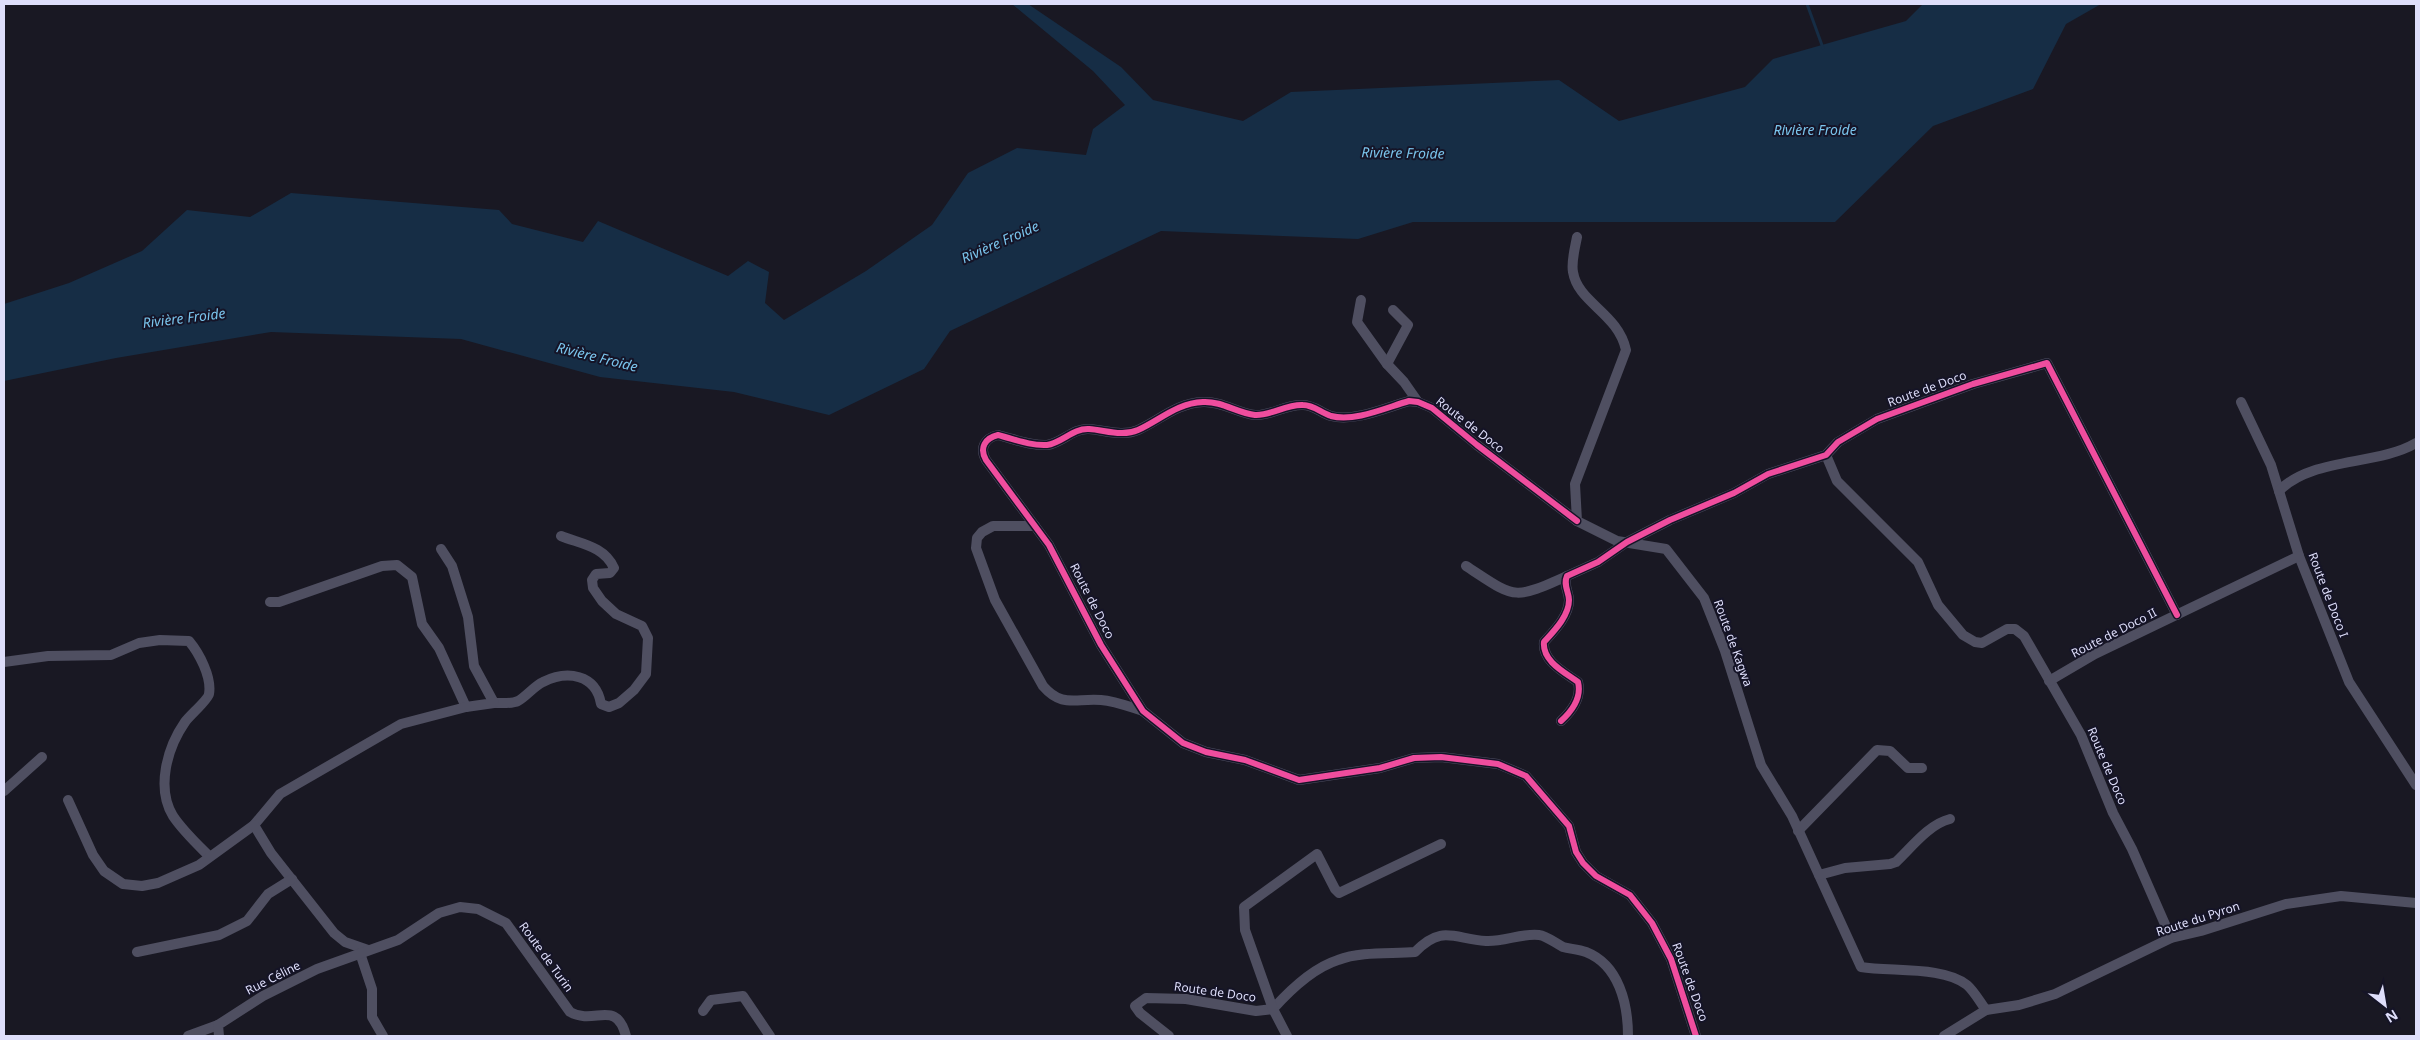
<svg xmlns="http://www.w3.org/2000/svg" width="2420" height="1040" font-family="'Noto Sans',sans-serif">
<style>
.water{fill:#162d45}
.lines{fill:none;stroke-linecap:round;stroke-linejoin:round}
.stream{stroke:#162d45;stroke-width:3}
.minor{stroke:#4f4f61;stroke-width:10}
.cycleway-casing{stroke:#151427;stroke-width:9}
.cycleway{stroke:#ef4d9e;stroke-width:6}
.labels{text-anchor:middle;stroke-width:4;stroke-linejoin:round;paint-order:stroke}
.street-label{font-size:12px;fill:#dedefa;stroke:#151427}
.water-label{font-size:14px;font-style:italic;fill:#7ac4ec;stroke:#151427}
</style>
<rect width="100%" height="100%" fill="#191823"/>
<!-- water -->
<polygon class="water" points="1012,4 1028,4 1121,67 1153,100 1243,121 1291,92 1559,80 1619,121 1745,87 1773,59 1906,21 1923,4 2101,4 2066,24 2033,89 1933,126 1835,222 1413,222 1358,239 1161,231 950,331 924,369 829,415 734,392 600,377 461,339 271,332 116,358 4,381 4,304 69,283 142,251 187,210 250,217 291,193 499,210 512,224 583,242 598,221 728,276 748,261 769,272 765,303 784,320 866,271 932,225 968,173 1017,148 1086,155 1093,129 1125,105 1093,71"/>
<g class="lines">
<!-- stream -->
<polyline class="stream" points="1807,4 1823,48"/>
<!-- minor -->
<g class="minor">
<path d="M1577,237C1575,248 1571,262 1573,272C1578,303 1618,313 1626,350L1575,484L1577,521L1617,541L1666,549L1704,598L1725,651L1761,765L1792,816L1861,967C1891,972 1944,966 1967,985C1974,991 1980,1002 1986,1010"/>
<polyline points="1361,300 1357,322 1387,364 1404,382 1418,402"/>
<polyline points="1387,364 1408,325 1393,310"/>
<polyline points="2241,402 2271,465 2299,556 2349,682 2416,785"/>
<polyline points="1826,455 1837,481 1918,562 1938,605 1963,635 1975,642 1982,643 2007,629 2015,629 2024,636 2081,735 2113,813 2132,849 2171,938"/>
<path d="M2279,491C2311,457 2377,466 2416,443"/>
<path d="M1577,521L1477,445L1432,408L1418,402L1409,401C1385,408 1355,422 1331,416C1321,413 1314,405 1303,405C1286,404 1271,416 1255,415C1237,413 1222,401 1203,402C1177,403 1160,420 1138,430C1122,437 1105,430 1089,429C1073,428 1062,443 1047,445C1030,446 1014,439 998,435C985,438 979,448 986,460L1049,545L1101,645L1143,711L1183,743L1206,752L1245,760L1299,780L1380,768L1414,758L1441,757L1498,764L1526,776L1569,826L1576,852L1583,863L1596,876L1630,895L1652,923L1671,959L1696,1036"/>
<path d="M1035,526H993L982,532L977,538L976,548L995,600L1043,686C1062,708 1075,698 1101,700C1115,701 1130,707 1143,711"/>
<path d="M1466,566C1515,598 1512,601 1567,576"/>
<polyline points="270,602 279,602 382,566 397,565 412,577 422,624 439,648 466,707"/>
<path d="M4,662L48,656L111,655L139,643L160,640L189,641C199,653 212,677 209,694C208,700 190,715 185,722C167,748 156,788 173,816C183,831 197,844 209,856"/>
<polyline points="2049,681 2095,654 2299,556"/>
<path d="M494,703C501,703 512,704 518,701C527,696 534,686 543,682C567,670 596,674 601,704L609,707L619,703L634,690L646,674L648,638L642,626L616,614L602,601L593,588L592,580L596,574L610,573L614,568C604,546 581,544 561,536"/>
<path d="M1561,721C1572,711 1582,698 1578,682C1564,672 1542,661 1544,642C1554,631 1569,616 1569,600C1569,592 1563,585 1567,576L1598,562L1627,542L1670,520L1734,493L1768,474L1826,455L1838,442L1877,419L1973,384L2047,363L2177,615"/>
<polyline points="4,791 42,757"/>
<polyline points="68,800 93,855 104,871 123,884 142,886 158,883 199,865 254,825 280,794 401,724 466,707 494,703 474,666 468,617 452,566 441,549"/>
<polyline points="254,825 271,853 334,933 345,942 368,950"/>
<polyline points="1798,831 1877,750 1890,751 1908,768 1922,768"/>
<path d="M1819,875L1845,868L1890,864L1896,862C1911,848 1929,824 1950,819"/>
<polyline points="137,952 219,935 247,921 268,894 292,879"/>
<polyline points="360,953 372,989 372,1017 383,1036"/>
<polyline points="703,1011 711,1000 743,996 770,1036"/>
<polyline points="188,1036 218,1025"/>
<path d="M219,1036L218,1025L263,996L317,969L398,940L439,913L460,907L478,909L506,923L570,1012C595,1026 616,998 626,1036"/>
<path d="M1169,1036L1140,1013L1135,1006L1146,998L1186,999L1256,1011L1273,1009C1290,990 1313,968 1338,960C1361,951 1391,954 1415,952C1442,924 1454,939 1486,941C1504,942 1521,933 1539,935C1547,936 1555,943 1563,947C1570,949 1578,949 1586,952C1619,965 1628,1004 1628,1036"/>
<polyline points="1287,1036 1273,1009 1245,930 1244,907 1317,854 1335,889 1339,893 1441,844"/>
<polyline points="1944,1036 1986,1010 2019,1005 2055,994 2171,938 2201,931 2286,904 2341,896 2416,903"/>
</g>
<!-- cycleway casing -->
<g class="cycleway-casing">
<g id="cycleway">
<path d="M1577,521L1477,445L1432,408L1418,402L1409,401C1385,408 1355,422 1331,416C1321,413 1314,405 1303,405C1286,404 1271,416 1255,415C1237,413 1222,401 1203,402C1177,403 1160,420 1138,430C1122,437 1105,430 1089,429C1073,428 1062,443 1047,445C1030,446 1014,439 998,435C985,438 979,448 986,460L1049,545L1101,645L1143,711L1183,743L1206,752L1245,760L1299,780L1380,768L1414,758L1441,757L1498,764L1526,776L1569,826L1576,852L1583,863L1596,876L1630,895L1652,923L1671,959L1696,1036"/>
<path d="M1561,721C1572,711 1582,698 1578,682C1564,672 1542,661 1544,642C1554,631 1569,616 1569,600C1569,592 1563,585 1567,576L1598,562L1627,542L1670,520L1734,493L1768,474L1826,455L1838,442L1877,419L1973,384L2047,363L2177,615"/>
</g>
</g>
<!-- cycleway -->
<use href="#cycleway" class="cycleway"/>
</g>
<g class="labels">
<!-- street labels -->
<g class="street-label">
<text transform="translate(1927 389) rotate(-20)" y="4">Route de Doco</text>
<text transform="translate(1470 425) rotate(38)" y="4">Route de Doco</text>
<text transform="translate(2328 595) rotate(69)" y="4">Route de Doco I</text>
<text transform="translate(1092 601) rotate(63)" y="4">Route de Doco</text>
<text transform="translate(2114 633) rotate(-27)" y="4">Route de Doco II</text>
<text transform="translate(1733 643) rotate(70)" y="4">Route de Kagwa</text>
<text transform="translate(2107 766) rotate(67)" y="4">Route de Doco</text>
<text transform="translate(2198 919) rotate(-18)" y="4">Route du Pyron</text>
<text transform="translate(546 957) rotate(54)" y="4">Route de Turin</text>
<text transform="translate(273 978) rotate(-27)" y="4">Rue Céline</text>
<text transform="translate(1690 982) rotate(70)" y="4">Route de Doco</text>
<text transform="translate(1215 992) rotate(8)" y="4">Route de Doco</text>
</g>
<!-- water labels -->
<g class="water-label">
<text x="1815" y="135">Rivière Froide</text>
<text transform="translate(1403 153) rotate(1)" y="5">Rivière Froide</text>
<text transform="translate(1000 242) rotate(-24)" y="5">Rivière Froide</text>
<text transform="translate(184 318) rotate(-7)" y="5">Rivière Froide</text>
<text transform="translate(597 357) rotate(14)" y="5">Rivière Froide</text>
</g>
</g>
<!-- border -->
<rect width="2420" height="1040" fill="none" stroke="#dedefa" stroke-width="10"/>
<!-- north arrow -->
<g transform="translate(2385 1005) rotate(149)" stroke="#151427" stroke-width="4" paint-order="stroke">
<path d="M0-4L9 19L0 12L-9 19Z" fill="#dedefa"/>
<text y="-8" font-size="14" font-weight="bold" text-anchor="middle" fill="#dedefa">N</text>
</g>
</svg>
